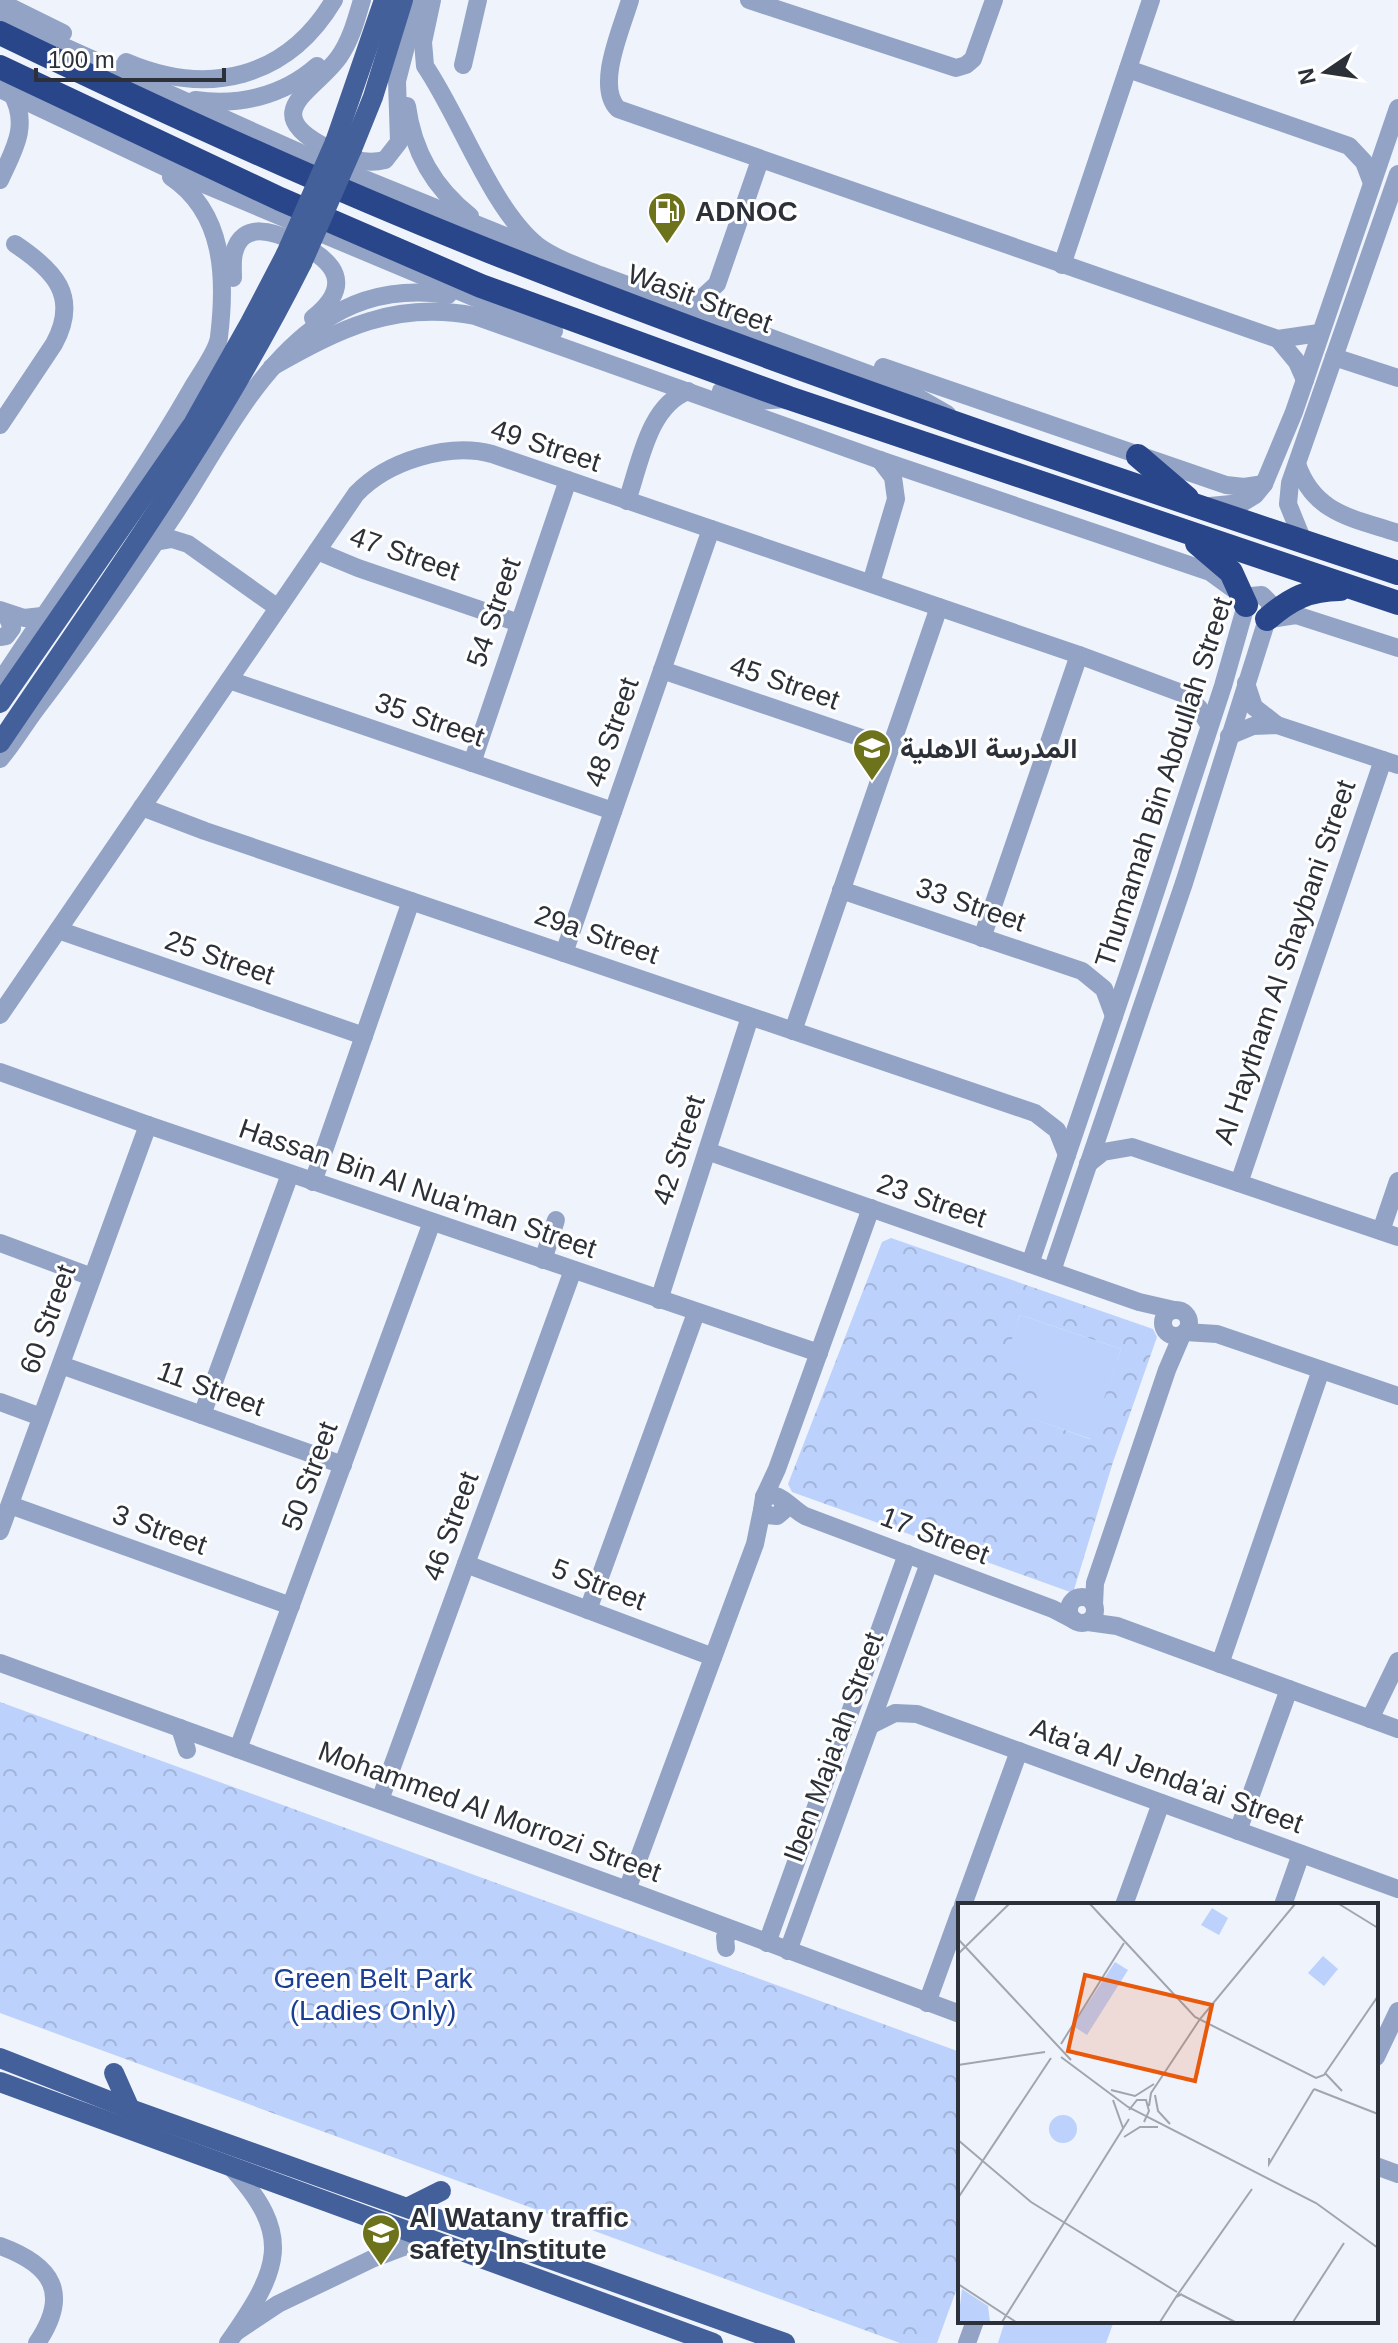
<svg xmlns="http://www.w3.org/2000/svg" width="1398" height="2343" font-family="Arial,Vazirmatn,sans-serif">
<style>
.green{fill:#bcd1fb}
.park{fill:url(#park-crowns);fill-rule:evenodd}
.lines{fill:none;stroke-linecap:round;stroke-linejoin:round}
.minor{stroke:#92a3c5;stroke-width:18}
.major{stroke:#43609a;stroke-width:20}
.highway{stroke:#284689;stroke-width:24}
.major-bridge{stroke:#43609a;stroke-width:20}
.labels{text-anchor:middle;stroke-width:6;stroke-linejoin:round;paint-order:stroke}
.poi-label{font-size:28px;font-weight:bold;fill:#2c3139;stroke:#fff;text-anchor:start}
.street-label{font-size:28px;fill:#2c3139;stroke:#fff}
.park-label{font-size:28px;fill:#1a3e94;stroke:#fff}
.inset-road{fill:none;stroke:#a1a5ae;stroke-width:2}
.view{fill:#e8590c;fill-opacity:0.15;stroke:#e8590c;stroke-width:4}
.inset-edge{fill:none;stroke:#2c3139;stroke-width:4}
</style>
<defs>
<pattern id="park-crowns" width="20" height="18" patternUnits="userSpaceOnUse" patternTransform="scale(2)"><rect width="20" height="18" fill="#bcd1fb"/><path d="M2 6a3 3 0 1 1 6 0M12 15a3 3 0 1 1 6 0" fill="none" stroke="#a2b4d8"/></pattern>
</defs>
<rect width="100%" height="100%" fill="#eff3fc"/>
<!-- green -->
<g class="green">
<polygon points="1020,1315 1121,1349 1091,1439 1030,1418 1001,1370"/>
<polygon points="1005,2321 1114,2321 1106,2343 998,2343"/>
</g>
<!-- park -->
<g class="park">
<path d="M891,1238L1153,1329L1157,1337L1113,1462L1073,1593L792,1492L788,1484L882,1242ZM1020,1315L1121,1349L1090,1439L1031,1418L1042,1384L1002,1370Z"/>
<polygon points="0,1702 960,2052 960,2280 937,2343 900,2343 0,2013"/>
</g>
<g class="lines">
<!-- minor -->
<g class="minor">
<path d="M362,0C356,20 351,40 339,57C315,91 256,112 327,148C346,158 364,165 385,160L399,142L397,81L418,0"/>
<path d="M432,0L423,42L425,66C460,117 492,210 538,246C556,259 580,267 600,275L893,383L947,414"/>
<path d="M630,0C622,28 595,86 618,109L1278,339L1319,333"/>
<polyline points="749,0 956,68 966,65 973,59 994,0"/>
<polyline points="0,2 63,33"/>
<polyline points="0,18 303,154 537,249"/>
<path d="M126,62C208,97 287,79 334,0"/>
<polyline points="463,65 478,0"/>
<polyline points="1128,69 1349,146 1364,162 1372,183"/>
<polyline points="0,89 182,175 554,331"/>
<path d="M195,100C239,106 283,96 317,66"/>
<path d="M407,106C413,151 434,188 470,216"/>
<path d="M0,180C13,151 30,126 12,94"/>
<polyline points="1062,265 1151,0"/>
<path d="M233,278C233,270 232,261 234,253C242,220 275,232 296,242C336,261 354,285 313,318"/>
<polyline points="691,308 717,284 760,160"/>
<polyline points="1278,339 1297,362 1305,380"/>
<polyline points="1334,357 1398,378"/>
<path d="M272,367C339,329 396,300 475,316L880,460L1210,572L1232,588"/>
<polyline points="883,367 1226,485 1244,487 1264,484"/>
<polyline points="721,391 759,401 786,399"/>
<path d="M0,425L54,344C80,296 54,270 15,244"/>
<path d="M1297,464C1314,514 1353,518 1398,533"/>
<path d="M627,501C640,464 648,406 688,391"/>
<polyline points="1210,506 1242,503 1255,495 1264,484 1294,412 1398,108"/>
<polyline points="1303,541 1288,504 1290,483 1398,174"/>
<polyline points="155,542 172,539 188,544 278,608"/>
<polyline points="317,551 358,568 519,623"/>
<polyline points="871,583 896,499 893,477 880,460"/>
<polyline points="0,610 24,618 42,616"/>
<polyline points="1270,619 1296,615 1398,648"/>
<polyline points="0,637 6,636 12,628 6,614"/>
<polyline points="662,670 891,748"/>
<polyline points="229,680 613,811"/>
<path d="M0,682C63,585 133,491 191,390C198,377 218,351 219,337C226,279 225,213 171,177"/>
<polyline points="1246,683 1254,707 1277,725"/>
<polyline points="1229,736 1253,726 1277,725 1398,765"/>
<path d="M0,759C13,744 24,725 36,709C85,645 132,578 177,510C219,445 256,368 321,323C359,296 402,288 448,295"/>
<polyline points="472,763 568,480"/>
<polyline points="142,807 205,831 1035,1113 1057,1130 1067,1155"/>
<polyline points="841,890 1082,971 1104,989 1114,1016"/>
<polyline points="58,930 364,1036"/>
<polyline points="982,938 1079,655"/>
<polyline points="564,953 711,529"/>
<path d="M0,1015L356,494C387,461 449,442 492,454L1079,655L1184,694L1199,708L1209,725"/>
<polyline points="793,1031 939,607"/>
<polyline points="0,1072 148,1125 819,1353"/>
<polyline points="707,1151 1139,1302 1174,1310"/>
<polyline points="1088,1164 1103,1152 1132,1147 1398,1237"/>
<polyline points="313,1182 411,901"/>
<polyline points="1239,1183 1383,760"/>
<polyline points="1381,1231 1398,1181"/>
<polyline points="0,1243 92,1277"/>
<polyline points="543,1260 556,1220"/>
<polyline points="1030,1264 1132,963 1223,686 1246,605 1251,596 1262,595 1270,603 1270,610 1184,883 1052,1271"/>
<polyline points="659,1300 750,1017"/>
<circle cx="1176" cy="1323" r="13"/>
<polyline points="1185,1332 1217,1334 1398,1396"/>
<polyline points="61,1365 343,1465"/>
<polyline points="0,1402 41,1417"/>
<polyline points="202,1415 290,1174"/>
<polyline points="764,1497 777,1469 871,1208"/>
<path d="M783,1501V1511L777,1516L767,1515L762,1510L764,1497C779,1489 791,1509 805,1516L1053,1609L1074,1620"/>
<polyline points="10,1505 291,1606"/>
<polyline points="0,1531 148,1125"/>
<polyline points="466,1564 713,1657"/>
<circle cx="1082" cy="1610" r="13"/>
<polyline points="1094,1605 1095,1583 1167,1370 1182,1335"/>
<polyline points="588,1610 696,1313"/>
<polyline points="1088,1622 1117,1626 1398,1729"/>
<polyline points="0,1663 627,1890 960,2014"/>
<polyline points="1220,1664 1321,1370"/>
<polyline points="1370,1719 1398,1661"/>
<polyline points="871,1725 895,1713 917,1714 1398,1889"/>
<polyline points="180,1728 187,1750"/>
<polyline points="238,1749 432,1222"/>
<polyline points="380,1800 573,1270"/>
<polyline points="1238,1831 1289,1689"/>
<polyline points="627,1890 755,1544 762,1510"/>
<polyline points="963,1905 1019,1751"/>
<polyline points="1124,1905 1161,1803"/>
<polyline points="1283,1905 1301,1854"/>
<polyline points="767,1943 907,1554"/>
<polyline points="726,1948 725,1937 733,1930"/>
<polyline points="788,1951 929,1563"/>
<polyline points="927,2003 960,1912"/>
<polyline points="1376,2057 1398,2011"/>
<polyline points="1376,2166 1398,2174"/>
<path d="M0,2246C52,2265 71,2293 37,2343"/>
<polyline points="236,2332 278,2304 374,2258 427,2238"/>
<path d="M228,2343C279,2270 296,2236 229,2165"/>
<polyline points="967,2343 975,2321"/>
</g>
<!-- major -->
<g class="major">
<polyline points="335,142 384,0"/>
<polyline points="352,149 373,97 403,0"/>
<polyline points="0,703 193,424 250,323 286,254"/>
<path d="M0,743C106,586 217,433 302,263"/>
<polyline points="0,2058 130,2109 785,2343"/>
<polyline points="114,2073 130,2109"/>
<polyline points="0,2082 713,2343"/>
<polyline points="409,2207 441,2191"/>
</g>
<!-- highway -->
<g class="highway">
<path d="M0,33C161,111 323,185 489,251C788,369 1093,472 1398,573"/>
<polyline points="0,67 280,199 481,286 789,398 1398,603"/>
<polyline points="1138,456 1187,498"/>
<polyline points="1197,543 1231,572 1246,605"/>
<path d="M1267,619C1290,599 1309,589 1340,589"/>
</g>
<!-- major-bridge -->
<g class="major-bridge">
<polyline points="286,254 335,142"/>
<polyline points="302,263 352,149"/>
</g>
</g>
<!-- icons -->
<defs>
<g id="fuel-pin" transform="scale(2)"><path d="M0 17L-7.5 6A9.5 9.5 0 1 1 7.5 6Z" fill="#6d731b" stroke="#fff"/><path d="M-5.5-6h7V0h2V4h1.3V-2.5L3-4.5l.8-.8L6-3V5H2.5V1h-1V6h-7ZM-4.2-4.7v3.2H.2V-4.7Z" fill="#fff"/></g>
<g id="school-pin" transform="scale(2)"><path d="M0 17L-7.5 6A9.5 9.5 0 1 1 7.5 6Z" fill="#6d731b" stroke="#fff"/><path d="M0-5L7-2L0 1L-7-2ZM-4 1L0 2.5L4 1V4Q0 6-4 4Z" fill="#fff"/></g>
</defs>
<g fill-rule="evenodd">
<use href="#fuel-pin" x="667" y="211"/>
<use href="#school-pin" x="872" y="748"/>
<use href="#school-pin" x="381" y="2233"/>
</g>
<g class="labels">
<!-- poi labels -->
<g class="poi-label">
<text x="695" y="221">ADNOC</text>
<text x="900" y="758">المدرسة الاهلية</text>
<text x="409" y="2227">Al Watany traffic<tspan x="409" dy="32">safety Institute</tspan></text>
</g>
<!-- street labels -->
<g class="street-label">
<text transform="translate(700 298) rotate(20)" y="10">Wasit Street</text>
<text transform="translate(546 445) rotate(18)" y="10">49 Street</text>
<text transform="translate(405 553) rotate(19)" y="10">47 Street</text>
<text transform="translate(493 612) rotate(-71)" y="10">54 Street</text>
<text transform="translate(785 682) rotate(19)" y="10">45 Street</text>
<text transform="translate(430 719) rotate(19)" y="10">35 Street</text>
<text transform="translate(611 732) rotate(-71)" y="10">48 Street</text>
<text transform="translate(1163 782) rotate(-72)" y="10">Thumamah Bin Abdullah Street</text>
<text transform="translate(971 904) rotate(19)" y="10">33 Street</text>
<text transform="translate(597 934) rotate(19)" y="10">29a Street</text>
<text transform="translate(220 957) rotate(19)" y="10">25 Street</text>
<text transform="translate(1284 962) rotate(-71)" y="10">Al Haytham Al Shaybani Street</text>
<text transform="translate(678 1150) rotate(-72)" y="10">42 Street</text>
<text transform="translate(418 1188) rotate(19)" y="10">Hassan Bin Al Nua'man Street</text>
<text transform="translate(932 1200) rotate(19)" y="10">23 Street</text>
<text transform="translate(47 1319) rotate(-70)" y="10">60 Street</text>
<text transform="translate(211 1388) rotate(20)" y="10">11 Street</text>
<text transform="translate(309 1476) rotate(-70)" y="10">50 Street</text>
<text transform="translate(450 1526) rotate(-70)" y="10">46 Street</text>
<text transform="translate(160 1529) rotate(20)" y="10">3 Street</text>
<text transform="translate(935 1535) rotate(21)" y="10">17 Street</text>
<text transform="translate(599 1584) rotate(21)" y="10">5 Street</text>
<text transform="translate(833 1747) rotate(-70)" y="10">Iben Maja'ah Street</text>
<text transform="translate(1167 1775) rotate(20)" y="10">Ata'a Al Jenda'ai Street</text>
<text transform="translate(490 1811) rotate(20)" y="10">Mohammed Al Morrozi Street</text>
</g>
<!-- park labels -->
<g class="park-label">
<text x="373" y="1988">Green Belt Park<tspan x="373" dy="32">(Ladies Only)</tspan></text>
</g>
</g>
<!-- overview -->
<g transform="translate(958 1903)">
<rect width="420" height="420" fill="#eff3fc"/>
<path d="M91 226a14 14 0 1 1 28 0a14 14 0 1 1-28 0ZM4,386L30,403L32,419H0Z" fill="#bcd1fb"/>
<path d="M254,5L270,15L261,32L243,22ZM365,53L380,66L366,83L350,70ZM157,59L170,67L129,132L115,123Z" fill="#bcd1fb"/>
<path class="inset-road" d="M132,1L237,114L358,175L366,172L420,93M381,1L420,25M0,36L113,157M0,51L51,1M103,141L166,40M103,154L170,204L358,300L420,345M0,162L87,149M367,170L384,188M356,186L420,211M153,187L177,193L196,181M197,192L200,208L212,221M155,197L165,225M191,203L193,190L242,116L337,1M171,207L179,197H188L191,208L186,219M166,234L182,224H200M0,237L73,299L219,389M311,255V261L356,186M0,295L93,155M0,381L58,419M224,391L218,394L294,286M224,392L277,419M44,419L171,216M202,419L218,394M335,419L386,340"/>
<path class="view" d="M127,72L254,102L237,178L110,148Z"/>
<rect width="420" height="420" class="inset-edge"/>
</g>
<!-- north arrow -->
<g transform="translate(1326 72) rotate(257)" stroke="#ffffff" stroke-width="6" paint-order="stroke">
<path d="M0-6L14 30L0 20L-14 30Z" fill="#2c3139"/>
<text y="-12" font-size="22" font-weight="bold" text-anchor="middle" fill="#2c3139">N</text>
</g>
<!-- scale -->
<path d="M36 68v12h188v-12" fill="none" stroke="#2c3139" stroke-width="4"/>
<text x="48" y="68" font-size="24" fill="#2c3139" stroke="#ffffff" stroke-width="6" paint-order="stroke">100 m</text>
</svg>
